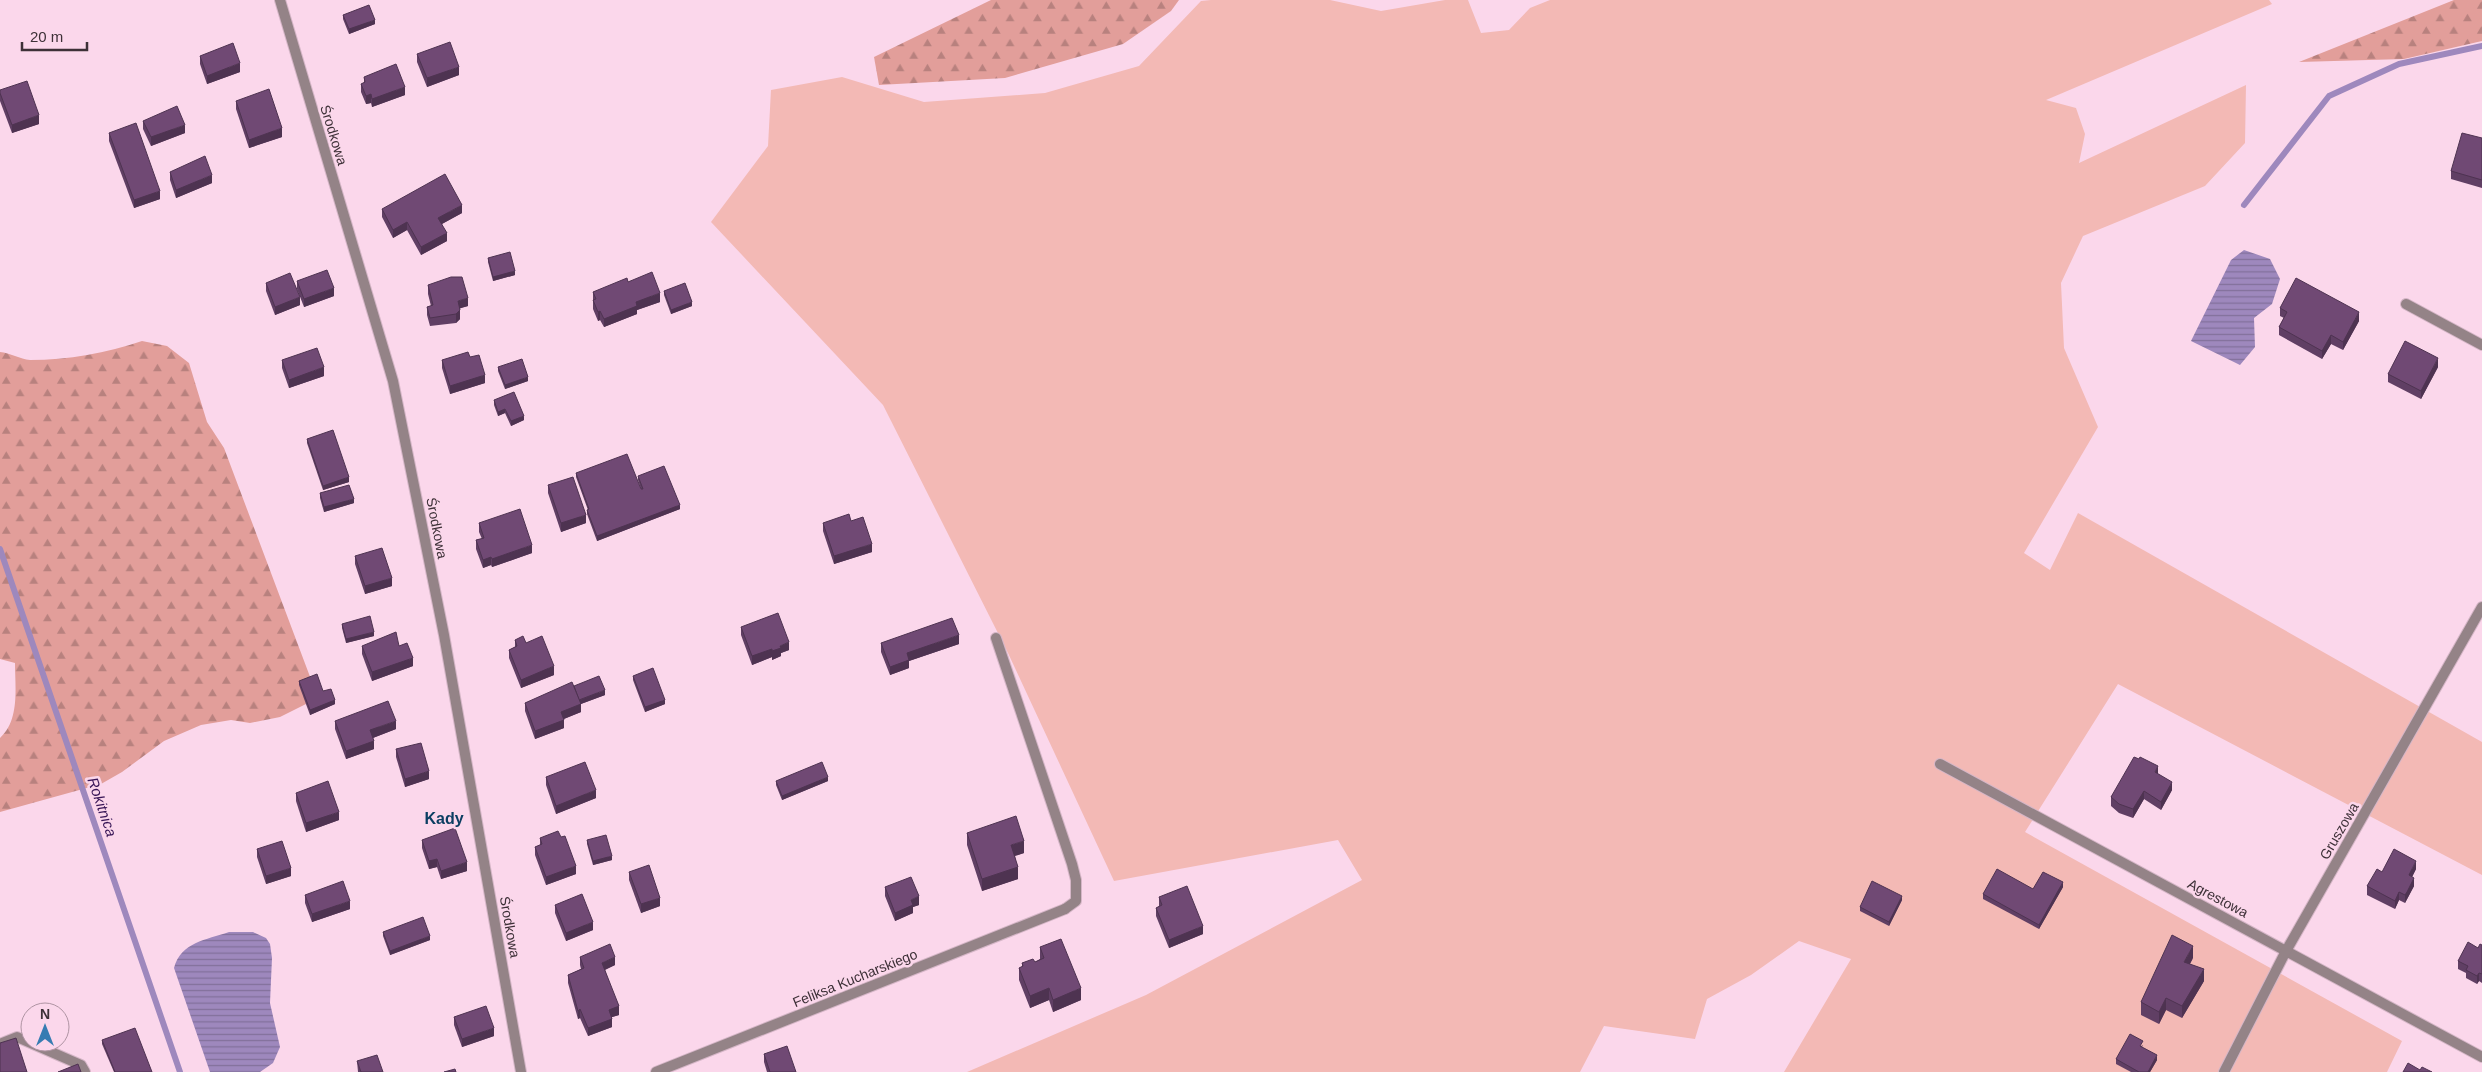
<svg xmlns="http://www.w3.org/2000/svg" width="2482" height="1072" font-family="Helvetica,sans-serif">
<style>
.grass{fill:#f3b9b5}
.forest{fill:url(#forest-firs)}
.water{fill:url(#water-rules)}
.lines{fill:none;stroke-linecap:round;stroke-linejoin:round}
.stream{stroke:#9e88bd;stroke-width:6}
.service-casing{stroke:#d5b6c7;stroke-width:12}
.minor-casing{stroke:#d5b6c7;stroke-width:12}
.service{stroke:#948387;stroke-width:10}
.minor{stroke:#948387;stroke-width:10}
.wall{fill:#603f64}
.shaded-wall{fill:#4e3351}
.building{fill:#704974;stroke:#4e3351}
.labels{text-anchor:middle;stroke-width:5;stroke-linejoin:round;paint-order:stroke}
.street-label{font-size:14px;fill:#3d3037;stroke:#fbd7eb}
.water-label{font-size:15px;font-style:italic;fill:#381657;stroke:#fbd7eb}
.quarter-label{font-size:16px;font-weight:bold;fill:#0b3e62;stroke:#fbd7eb}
</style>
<defs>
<pattern id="forest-firs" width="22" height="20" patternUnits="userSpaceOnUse" patternTransform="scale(1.25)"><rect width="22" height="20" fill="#e29e9a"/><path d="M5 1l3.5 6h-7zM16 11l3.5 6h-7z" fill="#b8817e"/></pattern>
<pattern id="water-rules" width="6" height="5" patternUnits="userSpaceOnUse" patternTransform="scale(1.25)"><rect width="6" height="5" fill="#9e88bd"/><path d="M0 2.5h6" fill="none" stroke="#82709a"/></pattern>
</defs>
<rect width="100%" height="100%" fill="#fbd7eb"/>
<!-- grass -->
<polygon class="grass" points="1211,0 1330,0 1381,11 1445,0 1468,0 1481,33 1509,30 1530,8 1550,0 2269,0 2272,4 2046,100 2076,108 2085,134 2079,163 2246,85 2245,143 2205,186 2083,236 2061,283 2064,348 2098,427 2024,553 2050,570 2078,513 2482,742 2482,875 2118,684 2025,832 2402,1041 2387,1072 1784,1072 1851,959 1799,941 1751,975 1707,999 1695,1039 1604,1026 1580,1072 967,1072 1146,995 1362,880 1338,840 1114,881 1008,653 883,405 711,222 768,146 771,90 842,77 924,102 1045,93 1139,66 1201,1"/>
<!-- forest -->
<g class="forest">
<polygon points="991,0 1179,0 1171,11 1123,44 1005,78 879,85 874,57"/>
<polygon points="2454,0 2482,0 2482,41 2404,59 2299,62"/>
<path d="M142,341L167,346L189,363L207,422L224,448L318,698L280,717L250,723L231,720L201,725L164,741L122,772L101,784L0,812V738C20,720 15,687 15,663L0,659V352C10,353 20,359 30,360C68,360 107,353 142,341Z"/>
</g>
<!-- water -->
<g class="water">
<polygon points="2244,250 2270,259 2280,279 2272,304 2254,318 2255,347 2240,365 2191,341 2231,260"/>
<path d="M229,932H253L266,938L270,944L272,958L270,1003L280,1047L273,1063L260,1072H210L174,968C181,942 206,940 229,932Z"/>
</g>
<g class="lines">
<!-- stream -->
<g class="stream">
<polyline points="2244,205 2329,96 2399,64 2482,46"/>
<polyline points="0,549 180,1072"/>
</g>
<!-- service casing -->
<g class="service-casing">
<g id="service">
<polyline points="996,638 1072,864 1076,880 1076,901 1065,909"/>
<polyline points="0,1044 17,1037 81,1065 85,1072"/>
</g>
</g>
<!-- minor casing -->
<g class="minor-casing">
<g id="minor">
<polyline points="280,0 393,381 444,635 521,1072"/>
<polyline points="2406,304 2482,345"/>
<polyline points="1940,764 2482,1057"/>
<polyline points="656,1072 1065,909"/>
<polyline points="2224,1072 2286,951 2482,607"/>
</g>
</g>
<!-- service -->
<use href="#service" class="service"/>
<!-- minor -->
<use href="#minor" class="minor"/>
</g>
<!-- wall -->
<g class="wall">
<polygon points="343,15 375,24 349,34 343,19"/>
<polygon points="417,54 459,75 427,87 417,62"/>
<polygon points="200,56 240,72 207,84 200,64"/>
<polygon points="364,77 405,95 372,107 371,103 366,104 361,92 361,84 364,83"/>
<polygon points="0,90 39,124 12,133 0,101"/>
<polygon points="236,101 282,137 249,148 236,109"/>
<polygon points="143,121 185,133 151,146 143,129"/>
<polygon points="109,133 160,199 134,208 109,141"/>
<polygon points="2482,138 2482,188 2451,179 2451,171"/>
<polygon points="170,172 212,183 176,198 170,180"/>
<polygon points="382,209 462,213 442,224 447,241 421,255 407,230 393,238 382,217"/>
<polygon points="488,258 515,275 493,281 488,262"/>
<polygon points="297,281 334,296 304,307 297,289"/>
<polygon points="628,282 660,302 637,310 637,314 604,327 600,320 598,321 593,309 593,292"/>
<polygon points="266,283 300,305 275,315 266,291"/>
<polygon points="428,285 468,306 460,308 460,319 456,323 430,326 427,315 427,307 431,306 428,294"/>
<polygon points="664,291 692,306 671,314 664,295"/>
<polygon points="2280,308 2359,321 2343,350 2331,344 2322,359 2279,335 2279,327 2284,318 2280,316"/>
<polygon points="470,357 485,383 450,394 442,368 442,360"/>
<polygon points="282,360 324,376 289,388 282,368"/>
<polygon points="498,367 528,381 505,389 498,371"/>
<polygon points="2438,367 2421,399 2388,382 2388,374"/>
<polygon points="494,400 524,420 511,426 505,413 498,416 494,405"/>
<polygon points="307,439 349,482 323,490 307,443"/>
<polygon points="576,473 641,489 638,480 638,476 680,509 597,541 587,514 587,510 588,510 576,477"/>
<polygon points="548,485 586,523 561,532 548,493"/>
<polygon points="320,493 354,503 324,512 320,498"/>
<polygon points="479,523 532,553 492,567 491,565 483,568 476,549 476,540 482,539 479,532"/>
<polygon points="823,523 872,552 834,564 823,531"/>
<polygon points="355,556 392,586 365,594 355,564"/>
<polygon points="342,624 374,636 346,643 342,628"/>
<polygon points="741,627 789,650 781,653 781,656 772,660 772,657 752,665 741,635"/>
<polygon points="515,640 526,643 554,675 521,688 509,658 509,650 515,647"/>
<polygon points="881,643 959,644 909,661 909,668 890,675 881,652"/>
<polygon points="362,646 399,646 413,666 372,681 362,654"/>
<polygon points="633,676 665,704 645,712 633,680"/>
<polygon points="299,681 335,704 310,715 299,685"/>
<polygon points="574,686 605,695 581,704 581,712 564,719 564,728 535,739 525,711 525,703"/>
<polygon points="335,721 396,729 373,738 374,749 346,759 335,729"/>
<polygon points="396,749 429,779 405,787 396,757"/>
<polygon points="2139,759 2158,774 2172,790 2161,810 2144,799 2133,818 2119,813 2111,806 2111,797"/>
<polygon points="546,777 596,798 556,814 546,785"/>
<polygon points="776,781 828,781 782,800 776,785"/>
<polygon points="296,793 339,820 306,832 296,801"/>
<polygon points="967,833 1024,853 1015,856 1018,879 982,891 967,845"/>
<polygon points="540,838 576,874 546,885 535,855 535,847 540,845"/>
<polygon points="422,840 467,871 441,879 437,867 429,869 422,848"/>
<polygon points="587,840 612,860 593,865 587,844"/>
<polygon points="257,849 291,876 266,884 257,857"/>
<polygon points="2416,869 2412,877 2414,886 2405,903 2399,900 2395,909 2367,895 2367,886 2382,872"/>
<polygon points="629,872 660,906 641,913 629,880"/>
<polygon points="885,887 919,905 913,907 913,913 895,921 885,896"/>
<polygon points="2063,887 2039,929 1983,899 1983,894"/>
<polygon points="305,895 350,909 312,922 305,903"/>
<polygon points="1159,897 1203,934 1169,948 1156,916 1156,908 1159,906"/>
<polygon points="1902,900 1889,926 1860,911 1860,907"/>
<polygon points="555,905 593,930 566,941 555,913"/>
<polygon points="383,932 430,940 390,955 383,936"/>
<polygon points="2482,945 2482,983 2479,981 2477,984 2466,978 2466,973 2458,969 2458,961"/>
<polygon points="1040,947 1081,1000 1053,1012 1049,1000 1030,1008 1019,980 1019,968 1022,967 1022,963 1035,962 1040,959"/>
<polygon points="580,957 615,965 605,970 619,1015 612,1017 612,1027 588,1036 580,1018 578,1019 568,983 568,975 581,969 580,965"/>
<polygon points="2193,958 2190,964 2204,981 2182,1018 2166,1010 2159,1024 2141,1015 2141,1002"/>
<polygon points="454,1017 494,1036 462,1047 454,1025"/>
<polygon points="102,1040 152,1072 114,1072 102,1044"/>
<polygon points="2143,1045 2142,1047 2157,1060 2150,1072 2131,1072 2116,1064 2116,1059"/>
<polygon points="764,1054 796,1072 767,1072 764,1062"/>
<polygon points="357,1061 383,1072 358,1072"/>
</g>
<!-- shaded-wall -->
<g class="shaded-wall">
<polygon points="375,20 375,24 349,34 349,29"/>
<polygon points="240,63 240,72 207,84 207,76"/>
<polygon points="459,67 459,75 427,87 427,78"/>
<polygon points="405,87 405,95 372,107 372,99"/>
<polygon points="371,94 371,103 366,104 366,96"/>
<polygon points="39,115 39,124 12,133 12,125"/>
<polygon points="185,125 185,133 151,146 151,137"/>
<polygon points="282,128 282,137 249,148 249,140"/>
<polygon points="212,175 212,183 176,198 176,190"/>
<polygon points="160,191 160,199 134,208 134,200"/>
<polygon points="462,205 462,213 438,226 438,218"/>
<polygon points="407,222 407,230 393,238 393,230"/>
<polygon points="447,233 447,241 421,255 421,247"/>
<polygon points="515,271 515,275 493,281 493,277"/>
<polygon points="334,288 334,296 304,307 304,299"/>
<polygon points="660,293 660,302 637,310 637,314 604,327 604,319 636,302"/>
<polygon points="300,297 300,305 275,315 275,307"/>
<polygon points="468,298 468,306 458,309 458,301"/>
<polygon points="692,302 692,306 671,314 671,310"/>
<polygon points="460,310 460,319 456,323 456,314"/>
<polygon points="600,311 600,320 598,321 598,312"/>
<polygon points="2359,312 2359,321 2343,350 2343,342"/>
<polygon points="2331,335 2331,344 2322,359 2322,351"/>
<polygon points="2438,358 2438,367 2421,399 2421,391"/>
<polygon points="324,367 324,376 289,388 289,380"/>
<polygon points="485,375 485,383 450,394 450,386"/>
<polygon points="528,377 528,381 505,389 505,385"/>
<polygon points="505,409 505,413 498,416 498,412"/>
<polygon points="524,416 524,420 511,426 511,421"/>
<polygon points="349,477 349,482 323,490 323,486"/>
<polygon points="354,499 354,503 324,512 324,507"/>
<polygon points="680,505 680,509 597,541 597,536"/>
<polygon points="586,515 586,523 561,532 561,523"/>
<polygon points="872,544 872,552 834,564 834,556"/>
<polygon points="532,545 532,553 492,567 492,559"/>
<polygon points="491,557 491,565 483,568 483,560"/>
<polygon points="392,578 392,586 365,594 365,586"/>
<polygon points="374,632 374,636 346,643 346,639"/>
<polygon points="959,635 959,644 909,661 909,668 890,675 890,667 907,653"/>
<polygon points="789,642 789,650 781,653 781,656 772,660 772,651 780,646"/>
<polygon points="772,649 772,657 752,665 752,656"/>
<polygon points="413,658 413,666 372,681 372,672"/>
<polygon points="554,666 554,675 521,688 521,680"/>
<polygon points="605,690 605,695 578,705 578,701"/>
<polygon points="335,700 335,704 310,715 310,710"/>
<polygon points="665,700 665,704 645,712 645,707"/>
<polygon points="581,704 581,712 561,720 561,712"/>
<polygon points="564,720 564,728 535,739 535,731"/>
<polygon points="396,721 396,729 370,739 370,730"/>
<polygon points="374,741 374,749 346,759 346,751"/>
<polygon points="2158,766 2158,775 2155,772"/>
<polygon points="429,771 429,779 405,787 405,779"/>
<polygon points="828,777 828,781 782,800 782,796"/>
<polygon points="2172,782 2172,790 2161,810 2161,802"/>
<polygon points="596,790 596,798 556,814 556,806"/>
<polygon points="2144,791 2144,799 2133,818 2133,809"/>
<polygon points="339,812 339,820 306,832 306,823"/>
<polygon points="1024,841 1024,853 1011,857 1011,845"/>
<polygon points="612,856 612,860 593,865 593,861"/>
<polygon points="437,859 437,867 429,869 429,861"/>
<polygon points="2416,861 2416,869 2409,883 2409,875"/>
<polygon points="467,862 467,871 441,879 441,871"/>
<polygon points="576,866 576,874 546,885 546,877"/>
<polygon points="1018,867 1018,879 982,891 982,879"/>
<polygon points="291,868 291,876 266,884 266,876"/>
<polygon points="2414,878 2414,886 2405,903 2405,895"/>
<polygon points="2063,882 2063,887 2039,929 2039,925"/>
<polygon points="2399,892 2399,900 2395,909 2395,901"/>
<polygon points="919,896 919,905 913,907 913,913 895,921 895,913 911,900"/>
<polygon points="1902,896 1902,900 1889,926 1889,922"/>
<polygon points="660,898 660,906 641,913 641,904"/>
<polygon points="350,901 350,909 312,922 312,914"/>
<polygon points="593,922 593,930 566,941 566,933"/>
<polygon points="1203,926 1203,934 1169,948 1169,940"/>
<polygon points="430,936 430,940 390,955 390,951"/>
<polygon points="2193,946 2193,958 2184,974 2184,962"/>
<polygon points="615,957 615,965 602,971 602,963"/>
<polygon points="2204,969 2204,981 2182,1018 2182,1006"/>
<polygon points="2479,973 2479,981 2477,984 2477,976"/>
<polygon points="1049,988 1049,1000 1030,1008 1030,996"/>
<polygon points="1081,988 1081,1000 1053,1012 1053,1000"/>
<polygon points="2166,998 2166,1010 2159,1024 2159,1012"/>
<polygon points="619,1006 619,1015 609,1018 609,1010"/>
<polygon points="580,1009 580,1018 578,1019 578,1011"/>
<polygon points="612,1019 612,1027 588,1036 588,1028"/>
<polygon points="494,1028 494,1036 462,1047 462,1039"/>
<polygon points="2157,1055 2157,1060 2150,1072 2148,1072"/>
</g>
<!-- building -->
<g class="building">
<polygon points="369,5 375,20 349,29 343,15"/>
<polygon points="450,42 459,67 427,78 417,54"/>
<polygon points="233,43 240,63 207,76 200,56"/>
<polygon points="396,64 405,87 372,99 371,94 366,96 361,84 365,82 364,77"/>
<polygon points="27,81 39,115 12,125 0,93 0,90"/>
<polygon points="269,89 282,128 249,140 236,101"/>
<polygon points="177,106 185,125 151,137 143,121"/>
<polygon points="136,123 160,191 134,200 109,133"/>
<polygon points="2462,133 2482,138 2482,180 2451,171"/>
<polygon points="205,156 212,175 176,190 170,172"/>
<polygon points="445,174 462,205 438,218 447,233 421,247 407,222 393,230 382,209"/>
<polygon points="510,252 515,271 493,277 488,258"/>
<polygon points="327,270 334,288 304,299 297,281"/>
<polygon points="652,272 660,293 636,302 637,306 604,319 600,311 598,312 593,300 596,299 593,292 627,278 628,282"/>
<polygon points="290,273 300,297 275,307 266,283"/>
<polygon points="451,277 462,277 468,298 458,301 460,310 456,314 430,318 427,307 433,305 428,285"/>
<polygon points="2296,278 2359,312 2343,342 2331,335 2322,351 2279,327 2287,312 2280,308"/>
<polygon points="685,283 692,302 671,310 664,291"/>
<polygon points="2405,341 2438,358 2421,391 2388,374"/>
<polygon points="317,348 324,367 289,380 282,360"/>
<polygon points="468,352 470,357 479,355 485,375 450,386 442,360"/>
<polygon points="522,359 528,377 505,385 498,367"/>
<polygon points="514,392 524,416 511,421 505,409 498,412 494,400"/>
<polygon points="333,430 349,477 323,486 307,439"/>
<polygon points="627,454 641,489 643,489 638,476 664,466 680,505 597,536 587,510 589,509 576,473"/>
<polygon points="573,477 586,515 561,523 548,485"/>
<polygon points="349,485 354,499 324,507 320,493"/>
<polygon points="520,509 532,545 492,559 491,557 483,560 476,540 484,538 479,523"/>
<polygon points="849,514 851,521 863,517 872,544 834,556 823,523"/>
<polygon points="382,548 392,578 365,586 355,556"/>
<polygon points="778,613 789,642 780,646 781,648 772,651 772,649 752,656 741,627"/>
<polygon points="370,616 374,632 346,639 342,624"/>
<polygon points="952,618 959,635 907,653 909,660 890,667 881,643"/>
<polygon points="396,632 399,646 407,643 413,658 372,672 362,646"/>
<polygon points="523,636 526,643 542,636 554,666 521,680 509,650 517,646 515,640"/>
<polygon points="653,668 665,700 645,707 633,676"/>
<polygon points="317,674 323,691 331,689 335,700 310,710 299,681"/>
<polygon points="599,676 605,690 579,700 574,686"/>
<polygon points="572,682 581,704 561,712 564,720 535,731 525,703"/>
<polygon points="388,701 396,721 370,730 374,741 346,751 335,721"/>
<polygon points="421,743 429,771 405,779 396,749"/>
<polygon points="2134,757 2139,759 2140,757 2158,766 2155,772 2172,782 2161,802 2144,791 2133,809 2119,804 2111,797"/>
<polygon points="585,762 596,790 556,806 546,777"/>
<polygon points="822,762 828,777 782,796 776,781"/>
<polygon points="328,781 339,812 306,823 296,793"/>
<polygon points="1016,816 1024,841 1011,845 1018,867 982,879 967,833"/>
<polygon points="455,828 467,862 441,871 437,859 429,861 422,840"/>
<polygon points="558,831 561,837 565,836 576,866 546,877 535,847 542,844 540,838"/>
<polygon points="606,835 612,856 593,861 587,840"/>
<polygon points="282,841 291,868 266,876 257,849"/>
<polygon points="2394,849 2416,861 2409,875 2414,878 2407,892 2405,895 2399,892 2395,901 2367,886 2377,869 2382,872"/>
<polygon points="649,865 660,898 641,904 629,872"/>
<polygon points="1997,869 2033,889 2043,872 2063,882 2039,925 1983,894"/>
<polygon points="911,877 919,896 911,900 913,905 895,913 885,887"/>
<polygon points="343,881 350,901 312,914 305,895"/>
<polygon points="1872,881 1902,896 1889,922 1860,907"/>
<polygon points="1187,886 1203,926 1169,940 1156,908 1162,905 1159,897"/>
<polygon points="582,894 593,922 566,933 555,905"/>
<polygon points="423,917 430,936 390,951 383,932"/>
<polygon points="2172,935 2193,946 2184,962 2204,969 2182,1006 2166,998 2159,1012 2141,1002"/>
<polygon points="1061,939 1081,988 1053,1000 1049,988 1030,996 1019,968 1023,966 1022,963 1033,959 1035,962 1044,958 1040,947"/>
<polygon points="2468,942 2478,948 2480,944 2482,945 2482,974 2479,973 2477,976 2466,970 2468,966 2458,961"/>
<polygon points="610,944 615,957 602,963 619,1006 609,1010 612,1019 588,1028 580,1009 578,1011 568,975 584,968 580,957"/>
<polygon points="486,1006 494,1028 462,1039 454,1017"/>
<polygon points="135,1028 152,1072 115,1072 102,1040"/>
<polygon points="2130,1034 2143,1041 2140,1046 2157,1055 2148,1072 2139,1072 2116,1059"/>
<polygon points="16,1038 27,1072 0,1072 0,1043"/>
<polygon points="787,1046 796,1072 770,1072 764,1054"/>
<polygon points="377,1055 383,1072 361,1072 357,1061"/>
<polygon points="2408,1063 2420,1070 2422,1067 2432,1072 2403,1072"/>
<polygon points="78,1064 81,1072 58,1072"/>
<polygon points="455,1069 456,1072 444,1072"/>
</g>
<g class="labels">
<!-- street labels -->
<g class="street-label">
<text transform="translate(334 135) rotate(73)" y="5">Środkowa</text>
<text transform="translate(437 528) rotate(79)" y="5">Środkowa</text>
<text transform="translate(2339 831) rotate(-60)" y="5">Gruszowa</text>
<text transform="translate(2218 898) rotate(28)" y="5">Agrestowa</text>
<text transform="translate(510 927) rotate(80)" y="5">Środkowa</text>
<text transform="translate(855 978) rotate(-22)" y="5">Feliksa Kucharskiego</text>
</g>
<!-- water labels -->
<g class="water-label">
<text transform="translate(102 807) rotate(71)" y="5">Rokitnica</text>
</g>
<!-- quarter labels -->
<g class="quarter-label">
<text x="444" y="824">Kady</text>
</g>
</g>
<!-- north arrow -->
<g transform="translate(45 1027)"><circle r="24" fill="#fbd7eb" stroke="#af94a3"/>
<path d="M0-4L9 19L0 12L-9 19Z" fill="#377cb2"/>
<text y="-8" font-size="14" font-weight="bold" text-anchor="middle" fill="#3d3037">N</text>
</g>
<!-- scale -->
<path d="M22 42v8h65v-8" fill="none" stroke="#3d3037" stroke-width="2.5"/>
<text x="30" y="42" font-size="15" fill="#3d3037" stroke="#fbd7eb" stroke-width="4" paint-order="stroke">20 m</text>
</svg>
